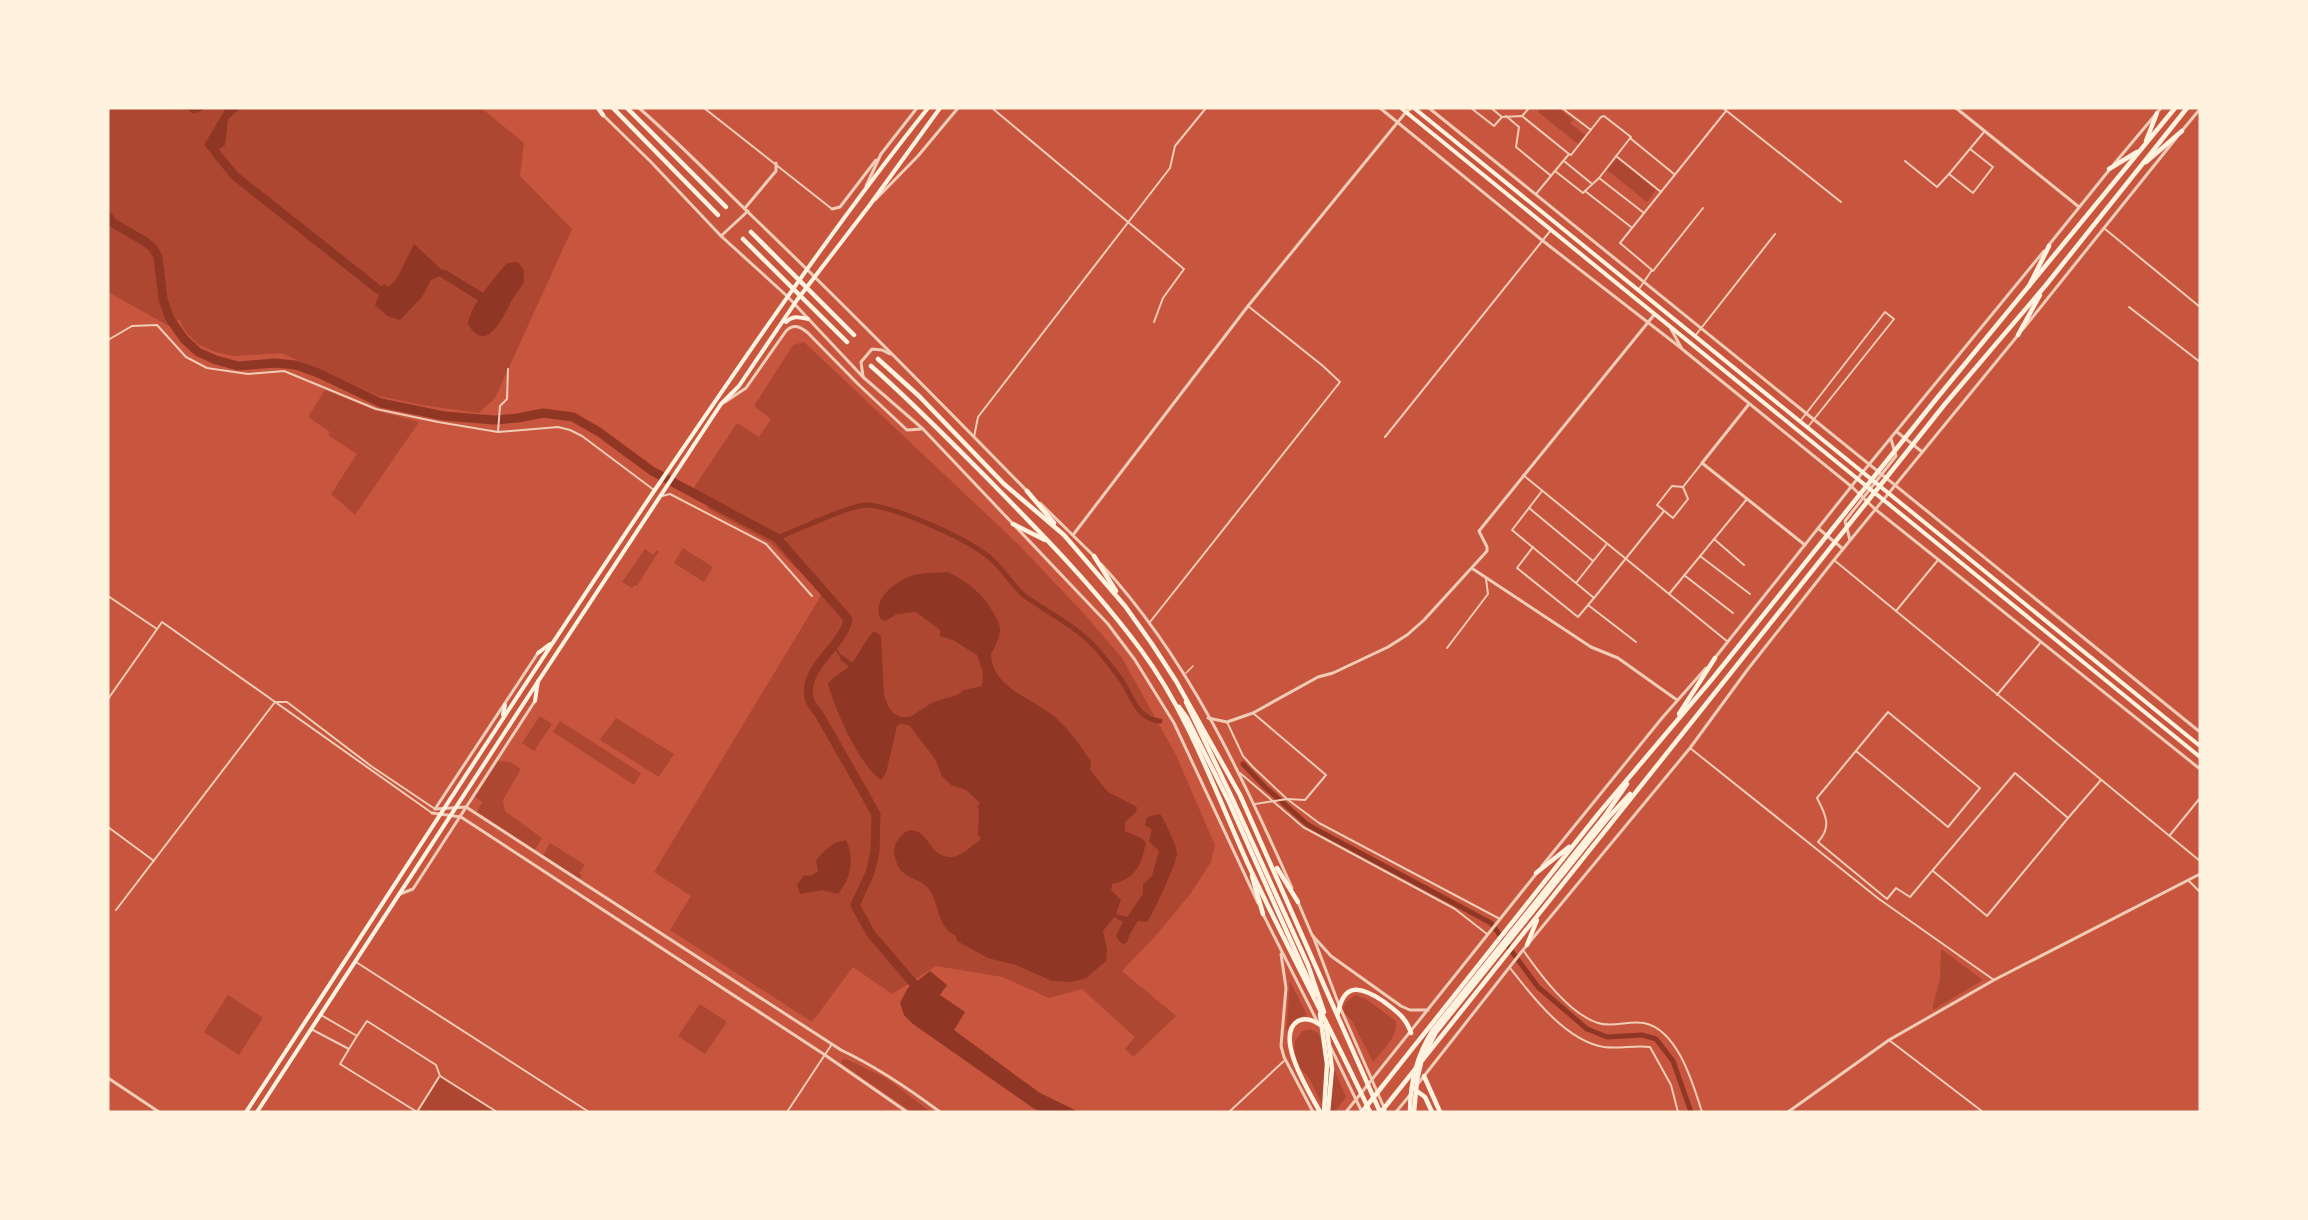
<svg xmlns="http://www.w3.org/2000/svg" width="2308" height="1220" font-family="Figtree,sans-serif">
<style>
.green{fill:#ae4732}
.water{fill:#8f3625}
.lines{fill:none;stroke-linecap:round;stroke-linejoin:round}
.stream{stroke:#8f3625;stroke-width:1.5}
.canal{stroke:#8f3625;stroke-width:5}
.river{stroke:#8f3625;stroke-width:9}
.service{stroke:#f1ccb7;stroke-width:1.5}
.minor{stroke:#f1ccb7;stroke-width:2}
.tertiary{stroke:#f1ccb7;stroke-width:3}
.primary{stroke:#fff3e0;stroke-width:4}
.trunk{stroke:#fff3e0;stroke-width:4.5}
</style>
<rect width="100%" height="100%" fill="#c8553d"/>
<!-- green -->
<g class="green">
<polygon points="108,108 481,108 524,143 520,176 572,229 495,398 479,413 422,405 379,396 281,353 233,356 216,352 199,345 186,332 179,319 169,326 108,292"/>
<polygon points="1542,108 1558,108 1573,120 1570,123 1585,135 1578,144 1538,112"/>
<polygon points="1617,158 1656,190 1647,202 1607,170"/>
<polygon points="804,342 1019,545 1086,616 1122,658 1175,753 1215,845 1211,862 1191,893 1159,932 1122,971 1176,1016 1133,1057 1125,1049 1135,1037 1082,989 1049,998 1003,977 936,966 892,994 853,967 812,1022 670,930 691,896 654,872 822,594 771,543 707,508 712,499 693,489 737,423 759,437 771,419 754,406 793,345"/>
<polygon points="325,390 374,410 419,422 355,515 331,494 357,454 328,435 330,432 308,417"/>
<polygon points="683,548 713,567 704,582 674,563"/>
<polygon points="645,549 653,555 657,550 659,551 637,586 635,585 632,588 622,582"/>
<polygon points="540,716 552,724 534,751 522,743"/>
<polygon points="616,718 674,754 659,777 600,740"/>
<polygon points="560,721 641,773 634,785 553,732"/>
<polygon points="498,761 510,762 521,769 503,800 505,811 542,838 535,850 477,812 482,802 475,797"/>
<polygon points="550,843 585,865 579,873 582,875 580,879 543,855"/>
<polygon points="1941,949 1983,980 1933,1010 1933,1005 1940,979"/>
<path d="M1290,981L1307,1015C1296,1018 1291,1022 1286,1032Z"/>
<polygon points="228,995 263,1018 239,1055 204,1032"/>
<path d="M1355,995L1366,999L1396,1021C1398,1037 1382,1051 1373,1062L1352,1021L1342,1010L1346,1002Z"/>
<polygon points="700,1004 727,1022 705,1054 678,1036"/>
<polygon points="1310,1029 1318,1033 1346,1097 1335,1112 1326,1112 1309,1078 1299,1067 1294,1049 1295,1041 1302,1031"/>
<polygon points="843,1059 848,1060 886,1078 931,1112 912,1112 841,1063"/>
<polygon points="440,1076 496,1112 417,1112"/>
</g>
<!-- water -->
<g class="water">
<polygon points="226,108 241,108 228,119 225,145 212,154 204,145"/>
<polygon points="414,244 441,269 444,274 431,280 422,297 400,320 387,316 375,305 383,284 389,287 397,278"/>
<path d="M518,262L524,270C523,274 525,281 523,284C520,289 515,294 512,300C503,316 487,356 468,324C470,306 495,277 507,263Z"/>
<path d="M947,572C970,581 990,601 999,624C1003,633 995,647 991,654C993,690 1033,697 1056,718C1070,731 1081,746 1091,762L1090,770L1108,792L1137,807L1136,812L1125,822V831L1141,838L1146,843C1141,865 1136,879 1112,884L1111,890L1121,900L1116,914L1127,917L1143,894V884L1152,876L1159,851L1149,841L1152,830L1145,825L1147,817L1160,814C1164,819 1177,847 1177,853C1177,863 1153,914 1147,922L1138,921L1130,934L1127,942L1124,944L1120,942L1116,936L1123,922L1114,917L1103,931L1107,949L1106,961L1086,978L1072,982L1052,981L1016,965L988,958L957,941L956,936C936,926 940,905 929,889C921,879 905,878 899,868C896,862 894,856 894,850C896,838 908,824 920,833C931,842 935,858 952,857C962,856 972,845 980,840V836H978L979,810L977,807L980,803L966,790L951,785L942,776L935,759L909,725L900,724L897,726L886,773L881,780C860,766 835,710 828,684C833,676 844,672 851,664C860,654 864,641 874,631L881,636L884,695L888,706L893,713L901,717H910L933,702L957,695L964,690L982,686L983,672L977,655L953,640L940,636V630L916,612L897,614L885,621L880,618C871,598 900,577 919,574C928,572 938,573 947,572Z"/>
<path d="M846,840C855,859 851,878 838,894L822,890L800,894L797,885L804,875L811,876L818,871L816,861C825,849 831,843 846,840Z"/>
<polygon points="930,971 947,985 940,995 965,1012 954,1030 1040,1093 1079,1112 1042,1112 1033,1108 913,1024 904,1015 900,1003 907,989"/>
</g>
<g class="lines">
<!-- stream -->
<polyline class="stream" points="833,645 842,658"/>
<!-- canal -->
<g class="canal">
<polyline points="190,108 194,111 201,108"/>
<path d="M777,538C795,531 852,504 867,505C896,507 966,538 989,557C1003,568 1012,586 1026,597C1052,615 1083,630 1102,655C1109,664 1116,672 1122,681C1133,698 1137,719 1160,721"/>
<polyline points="842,658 851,665"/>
<polyline points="1243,764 1265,787 1308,825 1491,923 1538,987 1587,1029 1607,1037 1642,1035 1656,1039 1673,1061 1691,1112"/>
</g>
<!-- river -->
<g class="river">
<polyline points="216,153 235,176 379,290"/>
<path d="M108,216L113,223L146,242L153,248L158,257L163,299L170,319L184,339L198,352L216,360L238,366L274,363L296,365L318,373L381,403L444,416L494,420L518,418L543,413L573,417L599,432L652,471L777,538L848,619C843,647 803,666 809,698C810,704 816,710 819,714L876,814L875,852L870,873L855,905L871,934L914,984V996"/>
<polyline points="444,274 481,297"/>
</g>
<!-- service -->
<polyline class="service" points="1186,673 1193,666"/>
<!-- minor -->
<g class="minor">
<polyline points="704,108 832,209"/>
<polyline points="992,108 1184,269 1163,298 1154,322"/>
<polyline points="1471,108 1494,126 1502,117"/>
<polyline points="1491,108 1502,117 1522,116 1569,154 1536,194"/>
<polyline points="1562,108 1591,130"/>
<polyline points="1723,108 1841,202"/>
<polyline points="1523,115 1529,108"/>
<polyline points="1506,116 1519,127 1516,147 1550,175"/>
<polyline points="1630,138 1674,174"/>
<polyline points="1970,149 1993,167 1973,193 1949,174 1984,132"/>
<polyline points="1569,154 1571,155 1601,117 1604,116 1631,137 1599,178 1644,213"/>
<polyline points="1616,156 1661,192"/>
<polyline points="1564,161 1591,183"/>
<polyline points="1905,161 1937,187 1949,174"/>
<polyline points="1555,171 1583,193 1585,191"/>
<polyline points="1599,178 1585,191 1631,227"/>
<polyline points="2105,229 2200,307"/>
<polyline points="1653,271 1703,208"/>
<polyline points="1639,289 1652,270 1620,243 1726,111"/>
<polyline points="2129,307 2200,362"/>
<polyline points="1695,336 1775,234"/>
<polyline points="108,340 132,326 157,325 186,357 207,368 248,374 284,371 376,409 438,422 498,432 558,427 570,430 582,436 654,490"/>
<polyline points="1801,420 1885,312 1894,319 1807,428"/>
<polyline points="498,432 500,406 507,399 508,369"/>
<polyline points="974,437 978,417 1170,168 1175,146 1206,108"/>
<polyline points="1385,437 1551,230"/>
<polyline points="1523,475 1728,642"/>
<polygon points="1672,486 1683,487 1688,499 1673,518 1657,505"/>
<polyline points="1683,487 1702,463"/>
<polyline points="1542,491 1512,530 1594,598 1664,511"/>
<polyline points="662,496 670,494 766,544 812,596"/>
<polyline points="1529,508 1593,561"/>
<polyline points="1714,539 1744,565"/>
<polyline points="1533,547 1517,568 1578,617 1594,598"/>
<polyline points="1700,556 1750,594"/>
<polyline points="1834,560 2200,861"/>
<polyline points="1684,575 1733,613"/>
<polyline points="1576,583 1606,545"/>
<polyline points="1669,594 1747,499"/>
<polyline points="108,596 157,629"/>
<polyline points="1588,605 1636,642"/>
<polyline points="1896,611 1938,560"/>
<polyline points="1150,622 1340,382 1323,366 1248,306"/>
<polyline points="1447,648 1488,594 1486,579"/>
<polyline points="1997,695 2041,642"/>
<polyline points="108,699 162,622 432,813"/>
<polyline points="275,702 287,702 371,766 435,809"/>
<polyline points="1253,713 1326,775 1305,800 1287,799 1255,804"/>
<polyline points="1227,722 1243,756 1253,767 1287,799 1319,823 1500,919"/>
<polyline points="1690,748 1879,899 1994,980"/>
<path d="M1856,751L1948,827L1980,788L1888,712L1817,798C1826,815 1832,827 1818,842L1887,899L1896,888L1910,897L2015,773L2068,818L1987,916L1933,871"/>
<polyline points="1240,773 1303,827 1455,909 1487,934"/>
<polyline points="2068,818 2101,780"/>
<polyline points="108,827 154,861"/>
<polyline points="2170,835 2200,798"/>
<polyline points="2188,880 2200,892"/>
<polyline points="116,910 275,702"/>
<path d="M1523,950C1540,974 1569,1014 1598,1023C1613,1028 1629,1020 1644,1023C1678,1030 1693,1084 1702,1112"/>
<polyline points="356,962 589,1112"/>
<path d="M1510,968C1532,996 1566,1041 1604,1047C1619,1049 1635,1045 1650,1047L1671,1085L1678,1112"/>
<polyline points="321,1015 357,1036 367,1021 436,1065 440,1076 497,1112"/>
<polyline points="311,1029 349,1049 340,1064 417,1112"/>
<polyline points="1889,1040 1983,1112"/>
<polyline points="349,1049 357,1036"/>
<polyline points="417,1112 439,1077"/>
<polyline points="787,1112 832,1044"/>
<polyline points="1229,1112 1285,1060"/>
</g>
<!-- tertiary -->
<g class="tertiary">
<path d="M639,108C678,142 714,179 751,215C845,305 937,399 1028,492"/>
<polyline points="1380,108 1543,241 1681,348"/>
<polyline points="1429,108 2200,732"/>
<polyline points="1956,108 2079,207"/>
<polyline points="602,114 651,162 721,236 787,296 863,377 923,429 1108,624 1135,660 1174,723 1258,903"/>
<polyline points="2181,132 2200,109"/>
<polyline points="2114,164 2161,108"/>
<polyline points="866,186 881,154 917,108"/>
<polyline points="875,200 918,156 958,108"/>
<polyline points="745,208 776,171 776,163"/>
<polyline points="832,209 840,207 876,160"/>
<polyline points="721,236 748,211"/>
<polyline points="2048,246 2110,169"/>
<polyline points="1671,329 1682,349 1852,487 1875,509 2200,769"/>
<polyline points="2023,329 2177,137"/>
<polyline points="863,376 861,362 872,349 882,350 890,354"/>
<path d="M725,402L746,388L786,331C794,323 801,327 808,333L859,385L907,430L921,429"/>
<polyline points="1749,404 1702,463 1805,545"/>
<polyline points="1897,432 1921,451"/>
<polyline points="1040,503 1095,557"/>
<polyline points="1819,529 1843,549"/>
<polyline points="1073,535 1248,306 1406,112 1412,108"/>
<polyline points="1850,540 1845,521 1896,456 1891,439"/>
<path d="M1101,564C1187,657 1241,773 1292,888"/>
<polyline points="1473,569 1591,647 1618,658 1677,700"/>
<polyline points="1714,659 1862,473 2044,251"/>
<polyline points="1208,718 1227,722 1253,713 1318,677 1333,673 1388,647 1407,635 1424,620 1487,551 1487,547 1479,531 1654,315"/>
<path d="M435,809L466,807L841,1050C877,1067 908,1088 940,1112"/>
<polyline points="435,809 538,653"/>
<polyline points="432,813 461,817 825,1055 907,1112"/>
<polyline points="1542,866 1662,718 1706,668"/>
<polyline points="400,894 413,889 535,701"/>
<polyline points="1298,902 1312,935 1331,956 1401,1006 1410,1010 1428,1010"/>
<polyline points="1262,912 1317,1021"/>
<polyline points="1313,936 1339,1005 1386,1112"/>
<polyline points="1281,954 1286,988 1281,1046 1284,1057 1313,1112"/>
<polyline points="1330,1046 1362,1112"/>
<polyline points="108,1078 159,1112"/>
<polyline points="1417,1085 1523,950 1690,748 1748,669 1834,560 2019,334"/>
<polyline points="1346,1112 1536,874"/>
<polyline points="1396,1112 1410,1095"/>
<polyline points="1788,1112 1889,1040 1994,980 2200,874"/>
</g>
<!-- primary -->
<g class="primary">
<polyline points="1401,108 2200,757"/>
<polyline points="1414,108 2200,746"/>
<path d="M786,322C793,315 799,317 808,319"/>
<polyline points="538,653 550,644"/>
<polyline points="535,701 538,681"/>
<polyline points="503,715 505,705"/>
<path d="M246,1112C386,900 522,685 665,475C750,350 834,226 928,108"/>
<polyline points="257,1112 539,680 721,404 739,386 797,300 869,206 940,108"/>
</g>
<!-- trunk -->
<g class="trunk">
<polyline points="598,108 603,115"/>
<polyline points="613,108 718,215"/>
<polyline points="627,108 726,207"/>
<polyline points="2146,141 2157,113"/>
<polyline points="2146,162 2182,131"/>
<polyline points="2109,169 2137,152"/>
<polyline points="751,232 854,335"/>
<polyline points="743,239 847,342"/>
<polyline points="2029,286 2049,246"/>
<polyline points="2018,335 2040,295"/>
<polyline points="878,359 919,396 1004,484 1064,535 1125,606 1152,644 1176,681 1240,795 1380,1112"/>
<path d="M871,366C912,402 950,441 989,480C1042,534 1096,589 1141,650C1188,713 1215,791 1247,862C1286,946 1331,1028 1370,1112"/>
<polyline points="1027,491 1054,523"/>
<polyline points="1013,524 1045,540"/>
<polyline points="1094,556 1116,591"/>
<polyline points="1186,702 1233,800 1308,965 1324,1012"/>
<polyline points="1179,707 1187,718 1229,802 1315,995"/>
<polyline points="1679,714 1715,658"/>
<polyline points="1277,868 1298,902"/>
<polyline points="1536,873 1569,847"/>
<polyline points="1252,876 1263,914"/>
<polyline points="1527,945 1537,920"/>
<path d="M1338,1013C1344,981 1362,987 1383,1001C1396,1011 1406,1017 1411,1033"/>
<polyline points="1320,1014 1327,1064 1324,1112"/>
<polyline points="1326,1023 1332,1069 1328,1112"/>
<polyline points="1424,1055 1436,1032 1607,819 1630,794"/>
<polyline points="1424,1076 1440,1112"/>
<polyline points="1414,1089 1425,1097 1432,1112"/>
<path d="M1320,1112C1311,1095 1273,1036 1298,1021C1307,1016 1316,1022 1324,1027"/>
<polyline points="1362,1112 1599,813 1713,678 1937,398 2175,108"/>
<polyline points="1381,1112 1945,404 2046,285 2187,108"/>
<path d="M1410,1112C1410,1082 1417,1055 1433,1030L1604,817L1627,784"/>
<polyline points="1414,1112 1417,1080 1421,1063"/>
</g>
</g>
<!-- border -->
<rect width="2308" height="1220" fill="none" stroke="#fff3e0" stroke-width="219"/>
</svg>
